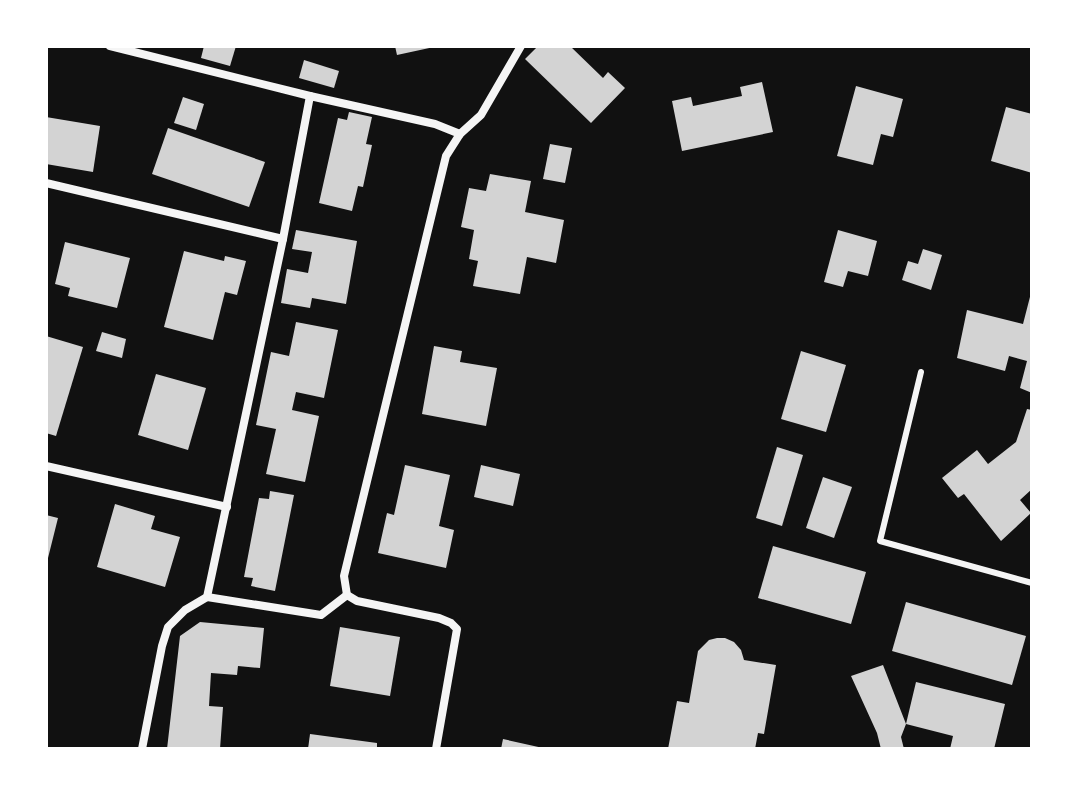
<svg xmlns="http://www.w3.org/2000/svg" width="1078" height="795" font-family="'Roboto Condensed',sans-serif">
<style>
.building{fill:#d3d3d3}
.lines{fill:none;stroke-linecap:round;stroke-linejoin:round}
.service{stroke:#f5f5f5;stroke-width:6}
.minor{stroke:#f5f5f5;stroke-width:8}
</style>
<rect width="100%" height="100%" fill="#111"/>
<!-- building -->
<g class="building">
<polygon points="204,46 236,46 230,66 201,58"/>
<polygon points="395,46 434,46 434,47 397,55"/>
<polygon points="538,46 570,46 603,78 608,72 625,88 591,123 525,59"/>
<polygon points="304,60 339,71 334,88 299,78"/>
<polygon points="762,82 773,132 682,151 672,101 691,97 693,106 742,96 740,87"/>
<polygon points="856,86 903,99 893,137 881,134 873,165 837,156"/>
<polygon points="183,97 204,104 196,130 174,123"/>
<polygon points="1006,107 1032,114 1032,173 991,161"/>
<polygon points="349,112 372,117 366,144 372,145 363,187 358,186 352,211 319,203 338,118 347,120"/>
<polygon points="46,117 100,126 93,172 46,164"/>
<polygon points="168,128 265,162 249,207 152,174"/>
<polygon points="550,144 572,148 565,183 543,179"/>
<polygon points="490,174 531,181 525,212 564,220 556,263 527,257 520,294 473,286 478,261 469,259 474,230 461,227 469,188 486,191"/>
<polygon points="296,230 357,241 346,304 312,298 310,308 281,303 287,269 308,273 312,252 292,249"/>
<polygon points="838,230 877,241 868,276 848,271 843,287 824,282"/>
<polygon points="65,242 130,258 117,308 68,296 70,288 55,284"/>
<polygon points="923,249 942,255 931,290 902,280 908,261 918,264"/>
<polygon points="184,251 224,261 225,256 246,261 237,295 225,292 213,340 164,327"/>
<polygon points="1031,293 1032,293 1032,393 1020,388 1027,361 1009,356 1005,371 957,358 967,310 1023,324"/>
<polygon points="296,322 338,330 324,398 296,392 292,410 319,416 305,482 266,474 276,429 256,425 271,352 289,356"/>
<polygon points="102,332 126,339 122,358 96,351"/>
<polygon points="46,336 83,347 56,436 46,433"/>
<polygon points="434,346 462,351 460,362 497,368 486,426 422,414"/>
<polygon points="801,351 846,365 826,432 781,419"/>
<polygon points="156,374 206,388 188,450 138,435"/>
<polygon points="1027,409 1032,410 1032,489 1020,500 1031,513 1001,541 964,494 958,498 942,478 977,450 988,464 1016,442"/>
<polygon points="777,447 803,455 782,526 756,518"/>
<polygon points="405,465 450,475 439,526 454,530 446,568 378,553 387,513 394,515"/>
<polygon points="481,465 520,474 513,506 474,497"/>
<polygon points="823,477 852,487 834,538 806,528"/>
<polygon points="270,491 294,495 275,591 251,586 253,578 244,577 259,498 269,499"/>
<polygon points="115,504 155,516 151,529 180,537 165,587 97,567"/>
<polygon points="46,515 58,518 47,562 46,562"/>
<polygon points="773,546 866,572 851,624 758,598"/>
<polygon points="906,602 1026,636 1012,685 892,651"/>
<polygon points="200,622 264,628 260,668 238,666 237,675 211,673 209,706 223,707 220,749 167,749 180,636"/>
<polygon points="340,627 400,637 390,696 330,686"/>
<polygon points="717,638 725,638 734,642 741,650 744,660 776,665 764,734 758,733 755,749 668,749 677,701 689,703 698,651 709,640"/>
<polygon points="883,665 906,724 916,682 1005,704 994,749 950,749 953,736 906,724 901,737 904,749 881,749 877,733 851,676"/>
<polygon points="310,734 377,743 377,749 308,749"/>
<polygon points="503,739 543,748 543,749 501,749"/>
</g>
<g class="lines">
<!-- service -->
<polyline class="service" points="921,372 880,541 1032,583"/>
<!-- minor -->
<g class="minor">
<polyline points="110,46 310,96"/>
<polyline points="46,183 283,239"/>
<polyline points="46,466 227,507"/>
<polyline points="207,597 321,615 347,595"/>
<polyline points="142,749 162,646 168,627 185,610 207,597 283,239 310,96 435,124 460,134"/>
<polyline points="436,749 457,629 451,623 439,618 357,601 347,595 344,576 446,156 460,134 481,115 521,46"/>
</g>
</g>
<!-- border -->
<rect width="1078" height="795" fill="none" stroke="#ffffff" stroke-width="96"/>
</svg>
